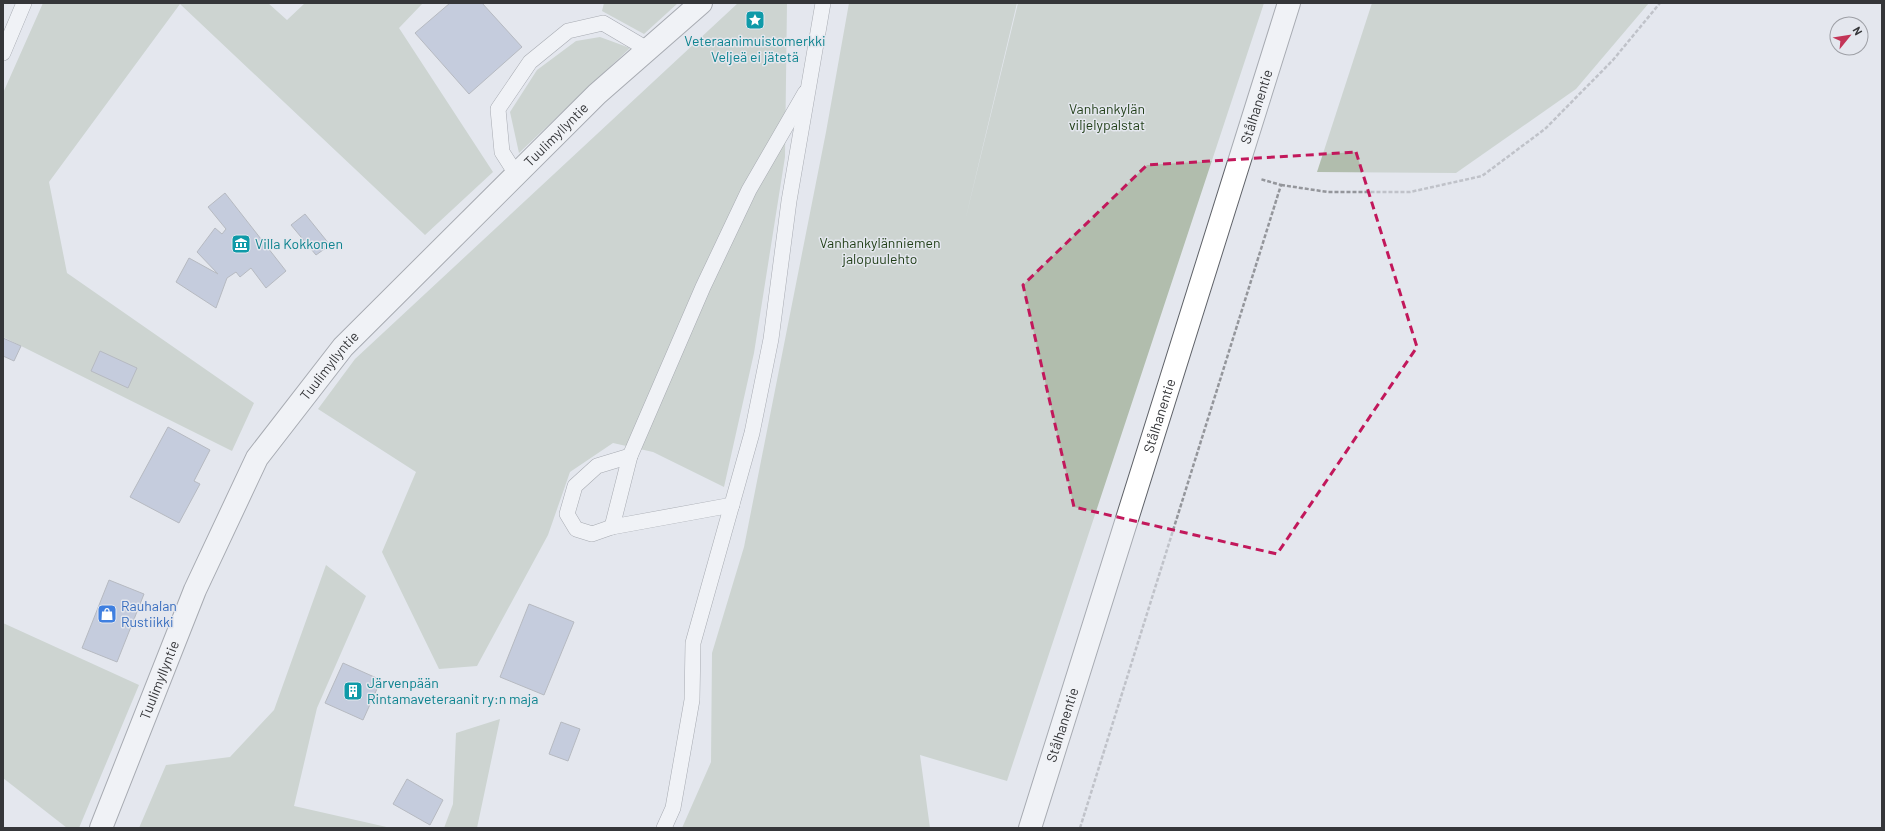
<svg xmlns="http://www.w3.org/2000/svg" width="1885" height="831" font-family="Barlow,sans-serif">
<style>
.green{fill:#b1bdad}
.building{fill:#9fabc7;stroke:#7f8289}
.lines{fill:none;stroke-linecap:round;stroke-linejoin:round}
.lane-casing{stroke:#5f6268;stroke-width:16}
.street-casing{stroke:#5f6268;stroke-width:24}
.path{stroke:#94969b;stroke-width:2.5;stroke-dasharray:4 2;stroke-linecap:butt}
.lane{stroke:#fff;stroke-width:15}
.street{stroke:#fff;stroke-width:22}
.marked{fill:none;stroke:#c2185b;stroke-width:3;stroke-dasharray:8 5;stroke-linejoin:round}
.labels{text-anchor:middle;stroke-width:3;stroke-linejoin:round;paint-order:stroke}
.culture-label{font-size:14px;fill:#0d838f;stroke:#e4e7ee;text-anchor:start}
.street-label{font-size:14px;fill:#353639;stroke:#e4e7ee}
.park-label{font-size:14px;fill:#1f3d16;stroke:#e4e7ee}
.shop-label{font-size:14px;fill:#366cbe;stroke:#e4e7ee;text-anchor:start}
</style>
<rect width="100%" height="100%" fill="#e4e7ee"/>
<!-- green -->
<g class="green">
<polygon points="43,3 268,3 287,20 305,3 423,3 399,28 493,172 425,235 180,4 49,182 67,273 254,403 232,451 3,337 3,93"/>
<polygon points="604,3 678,3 644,34 602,11"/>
<polygon points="738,3 787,3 785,157 754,353 724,487 653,452 613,443 570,472 548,535 477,666 439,669 382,552 416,472 318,409 355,359"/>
<polygon points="849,3 1017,3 965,221 1018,3 1264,3 1007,781 920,755 930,828 682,828 711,762 712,653 744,547 826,132"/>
<polygon points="1372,3 1649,3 1576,89 1456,173 1317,172"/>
<polygon points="600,37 630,48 519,153 510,112 537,70 576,41"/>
<polygon points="326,565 366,596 317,708 294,806 391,828 139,828 166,765 230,757 274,710"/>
<polygon points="3,623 139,685 79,828 67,828 3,778"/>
<polygon points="500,719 477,828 444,828 453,804 456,733"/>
</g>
<!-- building -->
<g class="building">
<polygon points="450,3 482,3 522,47 469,94 415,33"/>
<polygon points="225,193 286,271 266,288 251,268 240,277 236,272 227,278 216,308 176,282 189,258 218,274 197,252 215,228 222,234 226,229 208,207"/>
<polygon points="305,214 330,245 316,255 291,225"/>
<polygon points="3,338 21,346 14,361 3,356"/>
<polygon points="100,351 137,368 128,388 91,371"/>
<polygon points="168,427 210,450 194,481 200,484 179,523 130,497"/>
<polygon points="109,580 144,594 117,662 82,648"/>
<polygon points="529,604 574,622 544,695 500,677"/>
<polygon points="343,663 381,680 363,720 325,703"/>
<polygon points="561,722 580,729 568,761 549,754"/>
<polygon points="407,779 443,800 430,825 393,804"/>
</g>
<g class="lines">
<!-- lane casing -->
<g class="lane-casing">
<g id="lane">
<polyline points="3,53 24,3"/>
<polyline points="516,174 502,152 498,109 530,62 568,31 603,23 647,49"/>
<polyline points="732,505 612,527 630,456 703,287 749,190 805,93"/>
<polyline points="612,527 592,534 576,529 567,514 575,486 597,466 630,456"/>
<polyline points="664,828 673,808 692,700 693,643 752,433 771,339 789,201 823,3"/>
</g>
</g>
<!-- street casing -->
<g class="street-casing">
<g id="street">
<path id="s1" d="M101,828L195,590L257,458L343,347L597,94L701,3"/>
<path id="s2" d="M1030,828L1289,3"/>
</g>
</g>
<!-- path -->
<g class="path">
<polyline points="1281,185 1328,192 1410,192 1482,176 1545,129 1613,60 1660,3"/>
<polyline points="1080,828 1281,185 1260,179"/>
</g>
<!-- lane -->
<use href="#lane" class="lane"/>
<!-- street -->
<use href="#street" class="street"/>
</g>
<!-- marked area -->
<path d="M0 0H1885V831H0ZM1356,152L1417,347L1277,554L1074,507L1023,285L1147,165Z" fill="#e4e7ee" fill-opacity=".55" fill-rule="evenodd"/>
<path class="marked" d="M1356,152L1417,347L1277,554L1074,507L1023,285L1147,165Z"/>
<!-- icons -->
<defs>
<g id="sight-square" transform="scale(1)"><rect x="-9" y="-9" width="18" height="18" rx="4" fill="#0f9aa8" stroke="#e4e7ee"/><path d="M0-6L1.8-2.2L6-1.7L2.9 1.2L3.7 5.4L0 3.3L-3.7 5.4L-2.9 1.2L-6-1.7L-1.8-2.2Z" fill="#fff"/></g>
<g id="museum-square" transform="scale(1)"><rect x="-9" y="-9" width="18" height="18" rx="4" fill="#0f9aa8" stroke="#e4e7ee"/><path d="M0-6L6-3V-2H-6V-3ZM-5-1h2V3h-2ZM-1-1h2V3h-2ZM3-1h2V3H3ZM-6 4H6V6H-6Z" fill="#fff"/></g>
<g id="shop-square" transform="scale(1)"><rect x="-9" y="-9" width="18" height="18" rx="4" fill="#3f7fe0" stroke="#e4e7ee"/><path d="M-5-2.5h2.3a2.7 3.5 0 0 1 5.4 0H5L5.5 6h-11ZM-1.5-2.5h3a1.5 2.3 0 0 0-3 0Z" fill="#fff"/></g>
<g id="building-square" transform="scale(1)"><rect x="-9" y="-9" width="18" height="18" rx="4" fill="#0f9aa8" stroke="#e4e7ee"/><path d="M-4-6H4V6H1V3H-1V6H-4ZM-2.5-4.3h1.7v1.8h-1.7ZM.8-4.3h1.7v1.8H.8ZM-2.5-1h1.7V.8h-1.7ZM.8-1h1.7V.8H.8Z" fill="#fff"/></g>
</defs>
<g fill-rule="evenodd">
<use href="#sight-square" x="755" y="20"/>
<use href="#museum-square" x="241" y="244"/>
<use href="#shop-square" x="107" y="614"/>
<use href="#building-square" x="353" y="691"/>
</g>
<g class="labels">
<!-- culture labels -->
<g class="culture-label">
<text x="755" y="46" text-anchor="middle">Veteraanimuistomerkki<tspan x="755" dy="16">Veljeä ei jätetä</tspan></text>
<text x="255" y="249">Villa Kokkonen</text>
<text x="367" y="688">Järvenpään<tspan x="367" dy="16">Rintamaveteraanit ry:n maja</tspan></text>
</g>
<!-- street labels -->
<g class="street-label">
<text dy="5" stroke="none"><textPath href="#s2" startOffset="756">Stålhanentie</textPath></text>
<text dy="5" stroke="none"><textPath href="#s1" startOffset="843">Tuulimyllyntie</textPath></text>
<text dy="5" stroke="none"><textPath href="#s1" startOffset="519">Tuulimyllyntie</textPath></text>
<text dy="5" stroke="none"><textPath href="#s2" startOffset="432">Stålhanentie</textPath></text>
<text dy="5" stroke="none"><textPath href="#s1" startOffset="159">Tuulimyllyntie</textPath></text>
<text dy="5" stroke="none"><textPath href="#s2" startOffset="108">Stålhanentie</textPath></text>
</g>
<!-- park labels -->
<g class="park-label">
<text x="1107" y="114">Vanhankylän<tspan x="1107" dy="16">viljelypalstat</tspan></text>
<text x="880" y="248">Vanhankylänniemen<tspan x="880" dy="16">jalopuulehto</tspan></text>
</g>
<!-- shop labels -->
<g class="shop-label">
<text x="121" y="611">Rauhalan<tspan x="121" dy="16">Rustiikki</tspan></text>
</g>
</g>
<!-- border -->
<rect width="1885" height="831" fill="none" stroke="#353639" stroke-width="8"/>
<!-- north arrow -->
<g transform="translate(1849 36) rotate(60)"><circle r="19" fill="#e4e7ee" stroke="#9ea0a6"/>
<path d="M0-3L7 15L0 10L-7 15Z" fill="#c33457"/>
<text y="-6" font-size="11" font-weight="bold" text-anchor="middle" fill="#353639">N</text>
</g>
</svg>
